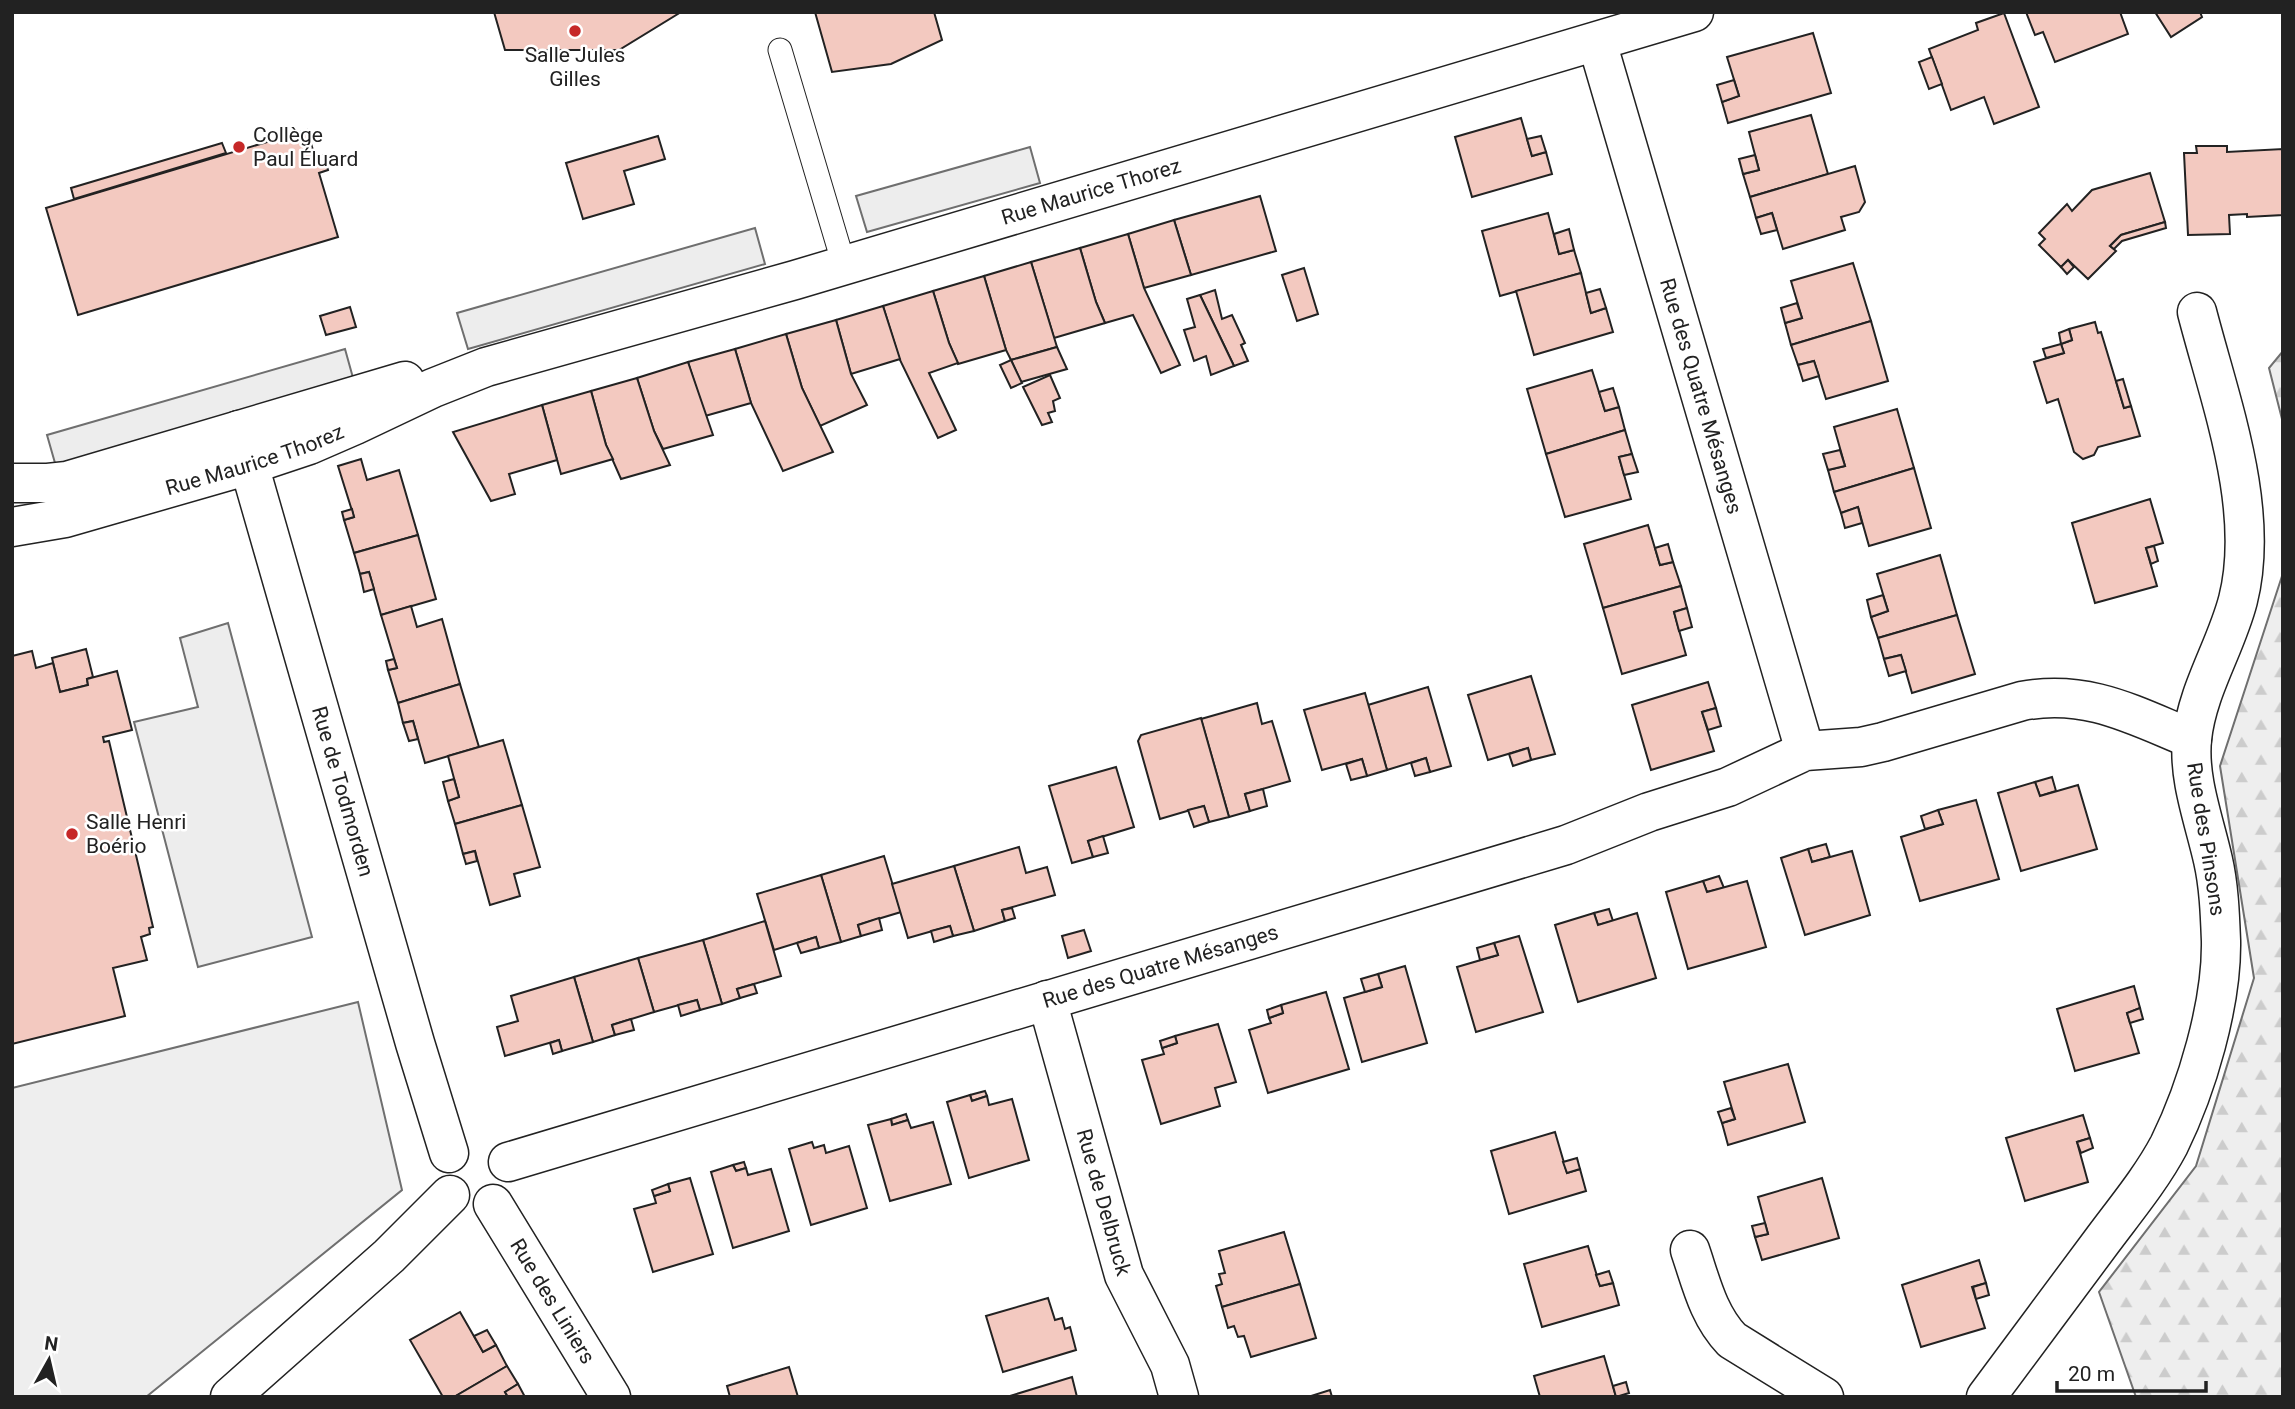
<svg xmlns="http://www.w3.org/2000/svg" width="2295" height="1409" font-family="Roboto,sans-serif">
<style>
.forest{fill:url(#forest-firs);stroke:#6f6f6f;stroke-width:2}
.garden{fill:#eee;stroke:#6f6f6f;stroke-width:2}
.parking{fill:#ededed;stroke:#6f6f6f;stroke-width:2}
.building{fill:#f3c9c0;stroke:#222;stroke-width:2}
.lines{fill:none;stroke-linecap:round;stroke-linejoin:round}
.service-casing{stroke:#222;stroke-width:25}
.minor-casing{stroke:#222;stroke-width:41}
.service{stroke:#fff;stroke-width:23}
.minor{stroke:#fff;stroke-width:38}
.poi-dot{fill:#c62828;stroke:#fff;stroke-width:2.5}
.labels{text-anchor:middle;stroke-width:5;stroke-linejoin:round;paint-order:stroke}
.poi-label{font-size:21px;fill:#222;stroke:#fff;text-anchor:start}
.street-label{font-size:21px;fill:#222;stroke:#fff}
</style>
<defs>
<pattern id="forest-firs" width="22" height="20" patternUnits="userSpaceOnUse" patternTransform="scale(1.75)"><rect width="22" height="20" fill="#eee"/><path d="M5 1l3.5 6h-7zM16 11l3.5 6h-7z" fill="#ccc"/></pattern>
</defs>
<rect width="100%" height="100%" fill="#fff"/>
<!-- forest -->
<g class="forest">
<polygon points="2283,351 2283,423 2269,368"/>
<polygon points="2283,573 2283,1397 2136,1397 2099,1292 2196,1166 2254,978 2220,766"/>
</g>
<!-- garden -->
<polygon class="garden" points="358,1002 402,1190 146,1397 12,1397 12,1088"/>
<!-- parking -->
<g class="parking">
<polygon points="1030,147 1040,183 867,232 856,196"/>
<polygon points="755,228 765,264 468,349 457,313"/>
<polygon points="345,349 355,385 57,470 47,435"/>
<polygon points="228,623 312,937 198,967 134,722 198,707 180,638"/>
</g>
<!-- building -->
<g class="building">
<polygon points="494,12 681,12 619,50 505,50"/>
<polygon points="815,12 934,12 942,40 891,64 832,72"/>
<polygon points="2026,12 2120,12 2128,34 2055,62 2043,32 2035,35"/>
<polygon points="2155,12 2200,12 2202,17 2171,37"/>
<polygon points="2004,13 2039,107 1994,124 1984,97 1951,110 1929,49 1978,30 1976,23"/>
<polygon points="1813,33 1831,93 1728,123 1722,102 1739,96 1727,57"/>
<polygon points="1932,57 1942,84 1929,89 1919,62"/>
<polygon points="1734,80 1739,96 1722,102 1717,85"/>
<polygon points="1811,115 1828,174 1750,197 1743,174 1759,170 1749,132"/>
<polygon points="1521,118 1532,156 1546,152 1552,174 1472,197 1455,137"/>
<polygon points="307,130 315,157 324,155 328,170 319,173 338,237 78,315 46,208"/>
<polygon points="658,136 665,159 624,171 634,204 583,219 566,163"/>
<polygon points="1541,136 1546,152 1532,156 1527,139"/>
<polygon points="222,143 226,153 74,199 71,188"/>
<polygon points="2196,146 2227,146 2227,152 2283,149 2283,215 2247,217 2247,214 2229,215 2230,234 2188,235 2184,153 2197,153"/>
<polygon points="1755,155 1759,170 1743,174 1739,159"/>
<polygon points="1855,166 1865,202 1859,212 1841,217 1845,230 1783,249 1772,213 1756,218 1750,197"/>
<polygon points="2150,173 2165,222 2121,235 2110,246 2116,251 2088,279 2068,260 2061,267 2039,245 2045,239 2039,233 2067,204 2072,211 2092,190"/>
<polygon points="1260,196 1276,251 1191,275 1174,220"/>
<polygon points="1548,213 1559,254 1574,250 1581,273 1500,296 1482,231"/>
<polygon points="1772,213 1777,230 1761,234 1756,218"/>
<polygon points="1174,220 1191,275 1144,288 1128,234"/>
<polygon points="2165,222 2166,228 2122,241 2114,249 2110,246 2121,235"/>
<polygon points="1569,229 1574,250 1559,254 1554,234"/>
<polygon points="1128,234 1144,288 1180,365 1161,373 1133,315 1105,323 1096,302 1080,248"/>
<polygon points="1080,248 1096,302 1105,323 1054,338 1031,262"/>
<polygon points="2068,260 2074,267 2067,274 2061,267"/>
<polygon points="1031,262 1057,347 1011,360 1006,350 984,276"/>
<polygon points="1853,263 1871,321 1791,345 1785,323 1802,318 1791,281"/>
<polygon points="1304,268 1318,314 1297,321 1282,275"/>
<polygon points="1581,273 1591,313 1606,308 1613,332 1534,355 1516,291"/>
<polygon points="984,276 1006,350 958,364 949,343 933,291"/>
<polygon points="1600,289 1606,308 1591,313 1586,293"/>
<polygon points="1215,290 1222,319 1232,315 1245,343 1241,345 1248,361 1234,366 1200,295"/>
<polygon points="933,291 949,343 958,363 929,373 956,430 938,438 899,358 883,306"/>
<polygon points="1200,295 1234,366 1211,375 1206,356 1194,361 1184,330 1195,327 1187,299"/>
<polygon points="1797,303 1802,318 1785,323 1781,308"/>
<polygon points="883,306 900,359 851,374 836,320"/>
<polygon points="350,307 356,327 326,335 320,316"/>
<polygon points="836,320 851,374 867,405 820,426 802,388 786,334"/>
<polygon points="1871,321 1888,381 1826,399 1814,361 1798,365 1791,345"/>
<polygon points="2095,322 2098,333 2101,332 2124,408 2131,406 2140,436 2098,447 2094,455 2083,459 2074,452 2058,399 2047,403 2034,362 2064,353 2061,344 2072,340 2069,329"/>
<polygon points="2069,329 2072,340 2061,344 2059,333"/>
<polygon points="786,334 802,388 833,452 783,471 751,403 735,349"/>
<polygon points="2061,344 2064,353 2046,358 2043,349"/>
<polygon points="1057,347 1067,369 1021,382 1011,360"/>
<polygon points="735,349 751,403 705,416 688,362"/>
<polygon points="1011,360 1022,383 1011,388 1000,365"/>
<polygon points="1814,361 1819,376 1803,381 1798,365"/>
<polygon points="688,362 713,435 663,449 654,431 637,378"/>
<polygon points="1592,370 1605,411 1619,407 1625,430 1546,454 1527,389"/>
<polygon points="1050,375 1060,398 1053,401 1055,411 1048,413 1052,422 1042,425 1023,387"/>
<polygon points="637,378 654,431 670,465 621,479 606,445 591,391"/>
<polygon points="2123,379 2131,406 2124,408 2116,381"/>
<polygon points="1613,388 1619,407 1605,411 1599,392"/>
<polygon points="591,391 606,445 613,459 561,474 542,405"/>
<polygon points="542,405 557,460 509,474 515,494 491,501 453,432"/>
<polygon points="1897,409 1914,468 1834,492 1828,470 1845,466 1834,427"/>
<polygon points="1625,430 1632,454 1619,457 1631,499 1565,517 1546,454"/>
<polygon points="1840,450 1845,466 1828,470 1823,454"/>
<polygon points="1632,454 1638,472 1624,475 1619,457"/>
<polygon points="361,459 367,480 399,470 418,535 354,553 344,520 354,517 338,466"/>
<polygon points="1914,468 1931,528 1869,546 1858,507 1841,513 1834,492"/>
<polygon points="2150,499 2163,543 2146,548 2157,586 2095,603 2072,523"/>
<polygon points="1858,507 1862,523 1845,528 1841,513"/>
<polygon points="352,509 354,517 344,520 342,512"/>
<polygon points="1648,525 1660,565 1673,562 1681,586 1603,608 1584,544"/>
<polygon points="418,535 436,599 381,615 369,572 360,574 354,553"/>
<polygon points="1668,544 1673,562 1660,565 1655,548"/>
<polygon points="2154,546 2158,561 2151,564 2146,548"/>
<polygon points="1940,555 1957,615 1878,638 1871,617 1888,611 1877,574"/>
<polygon points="369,572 374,589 364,592 360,574"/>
<polygon points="1681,586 1687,608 1674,612 1686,655 1622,674 1603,608"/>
<polygon points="1883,595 1888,611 1871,617 1867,600"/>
<polygon points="411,606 417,627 442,619 460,684 398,703 388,670 397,668 381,615"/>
<polygon points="1687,608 1692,627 1679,631 1674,612"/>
<polygon points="1957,615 1975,674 1912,693 1901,655 1884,659 1878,638"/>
<polygon points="86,649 93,677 87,679 88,685 60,692 52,658"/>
<polygon points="32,651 36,668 53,663 60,692 88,685 87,679 117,671 132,730 103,737 104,742 109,741 153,927 149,928 150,934 141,937 147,960 113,968 125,1016 12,1044 12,656"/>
<polygon points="1901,655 1906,671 1889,676 1884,659"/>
<polygon points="394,659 397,668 388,670 386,661"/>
<polygon points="1531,676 1555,754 1531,760 1528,748 1488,760 1468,695"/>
<polygon points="1708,682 1716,708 1702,712 1714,751 1651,770 1632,705"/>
<polygon points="460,684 479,747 425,763 413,721 403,723 398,703"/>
<polygon points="1428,687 1451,766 1430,772 1426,758 1387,770 1368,705"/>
<polygon points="1365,693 1387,770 1367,776 1362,759 1322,770 1304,710"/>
<polygon points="1257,703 1262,724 1272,721 1290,781 1245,794 1250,811 1229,817 1201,719"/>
<polygon points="1716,708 1721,726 1708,730 1702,712"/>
<polygon points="1201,718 1229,817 1209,822 1204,806 1160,819 1138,741 1141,735"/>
<polygon points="413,721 418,739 409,741 403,723"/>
<polygon points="503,740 522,805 455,824 448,801 459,797 448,756"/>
<polygon points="1528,748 1531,760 1513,766 1509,754"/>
<polygon points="1426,758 1430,772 1415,776 1411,763"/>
<polygon points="1362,759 1367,776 1351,780 1346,764"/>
<polygon points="1116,767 1134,827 1088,841 1093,857 1072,863 1049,786"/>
<polygon points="2052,777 2056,791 2040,796 2035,782"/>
<polygon points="454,779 459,797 448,801 443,782"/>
<polygon points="2035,782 2040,796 2078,785 2097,849 2021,871 1998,793"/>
<polygon points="1263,789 1267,806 1250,811 1245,794"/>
<polygon points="1976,800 1999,879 1920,901 1901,837 1943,824 1938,810"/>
<polygon points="522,805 540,867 514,874 520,896 490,905 475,851 463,854 455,824"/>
<polygon points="1204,806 1209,822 1194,827 1188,810"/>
<polygon points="1938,810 1943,824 1925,829 1921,816"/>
<polygon points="1103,836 1108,853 1093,857 1088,841"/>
<polygon points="1826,844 1830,857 1812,862 1808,849"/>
<polygon points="1019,847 1026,873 1047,867 1055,895 1002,910 1005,921 974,931 954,866"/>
<polygon points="1808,849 1812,862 1852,851 1870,915 1805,935 1781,858"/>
<polygon points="475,851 477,861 466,864 463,854"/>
<polygon points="884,856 901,912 858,925 861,936 841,942 821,875"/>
<polygon points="954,866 974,931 953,936 950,926 908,938 892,884"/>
<polygon points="821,875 841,942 819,948 816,937 774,950 757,894"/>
<polygon points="1719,876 1724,888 1707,892 1703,881"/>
<polygon points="1703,881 1707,892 1747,881 1766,947 1688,969 1666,892"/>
<polygon points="1012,908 1015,918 1005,921 1002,910"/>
<polygon points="1609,909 1613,921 1598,925 1594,913"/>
<polygon points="1594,913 1598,925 1637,913 1656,978 1578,1002 1555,925"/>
<polygon points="879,918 882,930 861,936 858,925"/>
<polygon points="765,921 781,976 737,989 740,998 722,1004 703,940"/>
<polygon points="950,926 953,936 934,942 931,931"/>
<polygon points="1084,930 1091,951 1068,958 1062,936"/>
<polygon points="1519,936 1543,1012 1476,1032 1457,967 1498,955 1494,943"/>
<polygon points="816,937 819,948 801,953 797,943"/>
<polygon points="703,940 722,1004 700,1010 697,1000 654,1012 638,958"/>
<polygon points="1494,943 1498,955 1480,960 1477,948"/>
<polygon points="638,958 654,1012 612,1025 615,1035 593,1042 574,977"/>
<polygon points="1405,966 1427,1043 1362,1062 1344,998 1382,987 1378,974"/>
<polygon points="1378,974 1382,987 1365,992 1361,979"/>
<polygon points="574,977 593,1042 562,1051 559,1040 505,1056 497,1027 518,1021 511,996"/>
<polygon points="754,984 757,993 740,998 737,989"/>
<polygon points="2134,986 2140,1008 2127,1013 2139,1053 2075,1071 2057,1009"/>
<polygon points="1326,992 1349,1069 1268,1093 1249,1030 1271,1023 1269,1018 1283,1013 1281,1005"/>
<polygon points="697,1000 700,1010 681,1016 678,1005"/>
<polygon points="1281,1005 1283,1013 1269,1018 1267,1010"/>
<polygon points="2140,1008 2143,1019 2130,1023 2127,1013"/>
<polygon points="631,1019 634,1030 615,1035 612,1025"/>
<polygon points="1218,1024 1236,1082 1215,1088 1220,1106 1161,1124 1142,1060 1164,1054 1162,1048 1177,1043 1175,1036"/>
<polygon points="1175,1036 1177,1043 1162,1048 1160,1041"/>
<polygon points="559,1040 562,1051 553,1054 550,1043"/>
<polygon points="1788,1064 1805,1122 1728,1145 1722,1123 1735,1119 1724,1082"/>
<polygon points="985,1091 987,1096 972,1101 970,1095"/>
<polygon points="970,1095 972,1101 987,1096 989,1105 1012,1099 1029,1160 969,1178 947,1102"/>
<polygon points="1731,1108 1735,1119 1722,1123 1718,1112"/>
<polygon points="906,1114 908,1120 892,1125 891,1119"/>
<polygon points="2083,1115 2090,1138 2077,1142 2088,1182 2025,1201 2006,1138"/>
<polygon points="891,1119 892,1125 908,1120 911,1128 933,1122 951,1184 890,1201 868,1125"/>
<polygon points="1555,1132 1567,1173 1580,1169 1586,1191 1509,1214 1491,1151"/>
<polygon points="2090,1138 2093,1148 2081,1153 2077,1142"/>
<polygon points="812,1142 814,1148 824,1145 826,1153 849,1146 867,1208 811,1225 789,1149"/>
<polygon points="1577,1158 1580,1169 1567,1173 1563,1162"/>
<polygon points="744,1162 746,1168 736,1171 733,1165"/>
<polygon points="733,1165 736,1171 746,1168 748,1175 771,1169 789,1231 733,1248 711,1172"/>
<polygon points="690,1178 713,1254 653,1272 634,1209 656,1203 654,1196 670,1191 668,1184"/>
<polygon points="1822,1178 1839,1238 1762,1260 1755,1237 1768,1234 1758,1197"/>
<polygon points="668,1184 670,1191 654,1196 652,1190"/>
<polygon points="1765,1223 1768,1234 1755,1237 1752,1226"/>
<polygon points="1284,1232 1300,1284 1222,1307 1216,1286 1222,1284 1219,1274 1225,1273 1219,1251"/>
<polygon points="1588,1246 1600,1286 1613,1283 1619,1305 1542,1327 1524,1264"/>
<polygon points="1979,1260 1986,1283 1972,1287 1985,1328 1921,1347 1902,1285"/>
<polygon points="1609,1271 1613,1283 1600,1286 1596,1275"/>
<polygon points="1986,1283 1989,1295 1976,1299 1973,1287"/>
<polygon points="1300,1284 1316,1338 1251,1357 1244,1336 1238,1337 1234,1326 1228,1328 1222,1307"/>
<polygon points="1048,1298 1055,1320 1062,1318 1065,1329 1070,1327 1076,1350 1003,1372 986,1316"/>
<polygon points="460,1312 483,1352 496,1345 507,1366 454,1397 443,1397 410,1340"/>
<polygon points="487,1330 496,1345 483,1352 474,1336"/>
<polygon points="1604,1356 1616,1397 1540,1397 1534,1376"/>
<polygon points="507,1366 518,1384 505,1392 508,1397 454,1397"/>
<polygon points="789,1367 798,1397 730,1397 727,1386"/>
<polygon points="1072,1377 1077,1397 1010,1396"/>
<polygon points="1626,1382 1629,1393 1616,1397 1613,1386"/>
<polygon points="518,1384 525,1397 508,1397 505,1392"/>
<polygon points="1330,1390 1332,1397 1308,1397"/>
</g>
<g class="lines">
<!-- service casing -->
<g class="service-casing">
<polyline id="service" points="780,50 844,265"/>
</g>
<!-- minor casing -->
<g class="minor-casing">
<g id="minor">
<path id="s1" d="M1597,42L1805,751"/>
<path id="s2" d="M239,430L415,1043L449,1153"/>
<polyline points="12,483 48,483 67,481 405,381"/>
<path id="s3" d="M12,527L65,518L249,465L309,445L355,425L433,388L486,367L795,280L1694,12"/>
<path id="s4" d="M1047,1000L1124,1275L1170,1365L1179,1397"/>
<path id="s5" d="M508,1162L1566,845L1649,812L1728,787L1805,751L1861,747L1883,742L2022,701C2088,689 2133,715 2192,739"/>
<path id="s6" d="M493,1204L611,1397"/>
<path d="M1690,1250C1701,1282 1708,1315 1732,1340L1824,1397"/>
<polyline points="230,1397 389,1256 450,1195"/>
<path d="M1986,1397C2025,1345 2063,1293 2102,1241C2125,1210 2151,1179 2169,1145C2197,1088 2222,1004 2221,941C2220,915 2219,886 2213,860C2204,820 2188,779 2192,739C2197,690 2226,647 2238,600C2261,509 2220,401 2197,312"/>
</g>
</g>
<!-- service -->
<use href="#service" class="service"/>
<!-- minor -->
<use href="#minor" class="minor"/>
</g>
<!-- markers -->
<g class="poi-dot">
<circle cx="575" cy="31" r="7"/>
<circle cx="239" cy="147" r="7"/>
<circle cx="72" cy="834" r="7"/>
</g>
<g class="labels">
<!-- poi labels -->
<g class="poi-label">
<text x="575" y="62" text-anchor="middle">Salle Jules<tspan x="575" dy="24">Gilles</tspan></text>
<text x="253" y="142">Collège<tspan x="253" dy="24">Paul Éluard</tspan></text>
<text x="86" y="829">Salle Henri<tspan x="86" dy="24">Boério</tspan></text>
</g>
<!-- street labels -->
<g class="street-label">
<text dy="7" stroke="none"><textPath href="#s3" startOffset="1132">Rue Maurice Thorez</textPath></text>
<text dy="7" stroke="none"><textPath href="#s1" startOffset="369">Rue des Quatre Mésanges</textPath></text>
<text dy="7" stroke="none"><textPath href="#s3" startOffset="252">Rue Maurice Thorez</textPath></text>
<text dy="7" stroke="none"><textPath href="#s2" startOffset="376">Rue de Todmorden</textPath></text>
<text transform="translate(2206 839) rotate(81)" y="7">Rue des Pinsons</text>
<text dy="7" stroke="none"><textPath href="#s5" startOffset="681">Rue des Quatre Mésanges</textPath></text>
<text dy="7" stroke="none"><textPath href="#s4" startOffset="210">Rue de Delbruck</textPath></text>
<text dy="7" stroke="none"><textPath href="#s6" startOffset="114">Rue des Liniers</textPath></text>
</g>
</g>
<!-- border -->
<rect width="2295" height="1409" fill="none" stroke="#222222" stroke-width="28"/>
<!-- north arrow -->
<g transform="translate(49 1360) rotate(8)" stroke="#ffffff" stroke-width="5" paint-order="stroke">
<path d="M0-5L12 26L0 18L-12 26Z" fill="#222222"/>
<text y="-10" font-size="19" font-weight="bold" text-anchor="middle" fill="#222222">N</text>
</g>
<!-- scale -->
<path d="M2057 1381v10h149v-10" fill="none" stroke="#222222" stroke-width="3.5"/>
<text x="2068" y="1381" font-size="21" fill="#222222" stroke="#ffffff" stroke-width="5" paint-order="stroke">20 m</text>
</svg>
